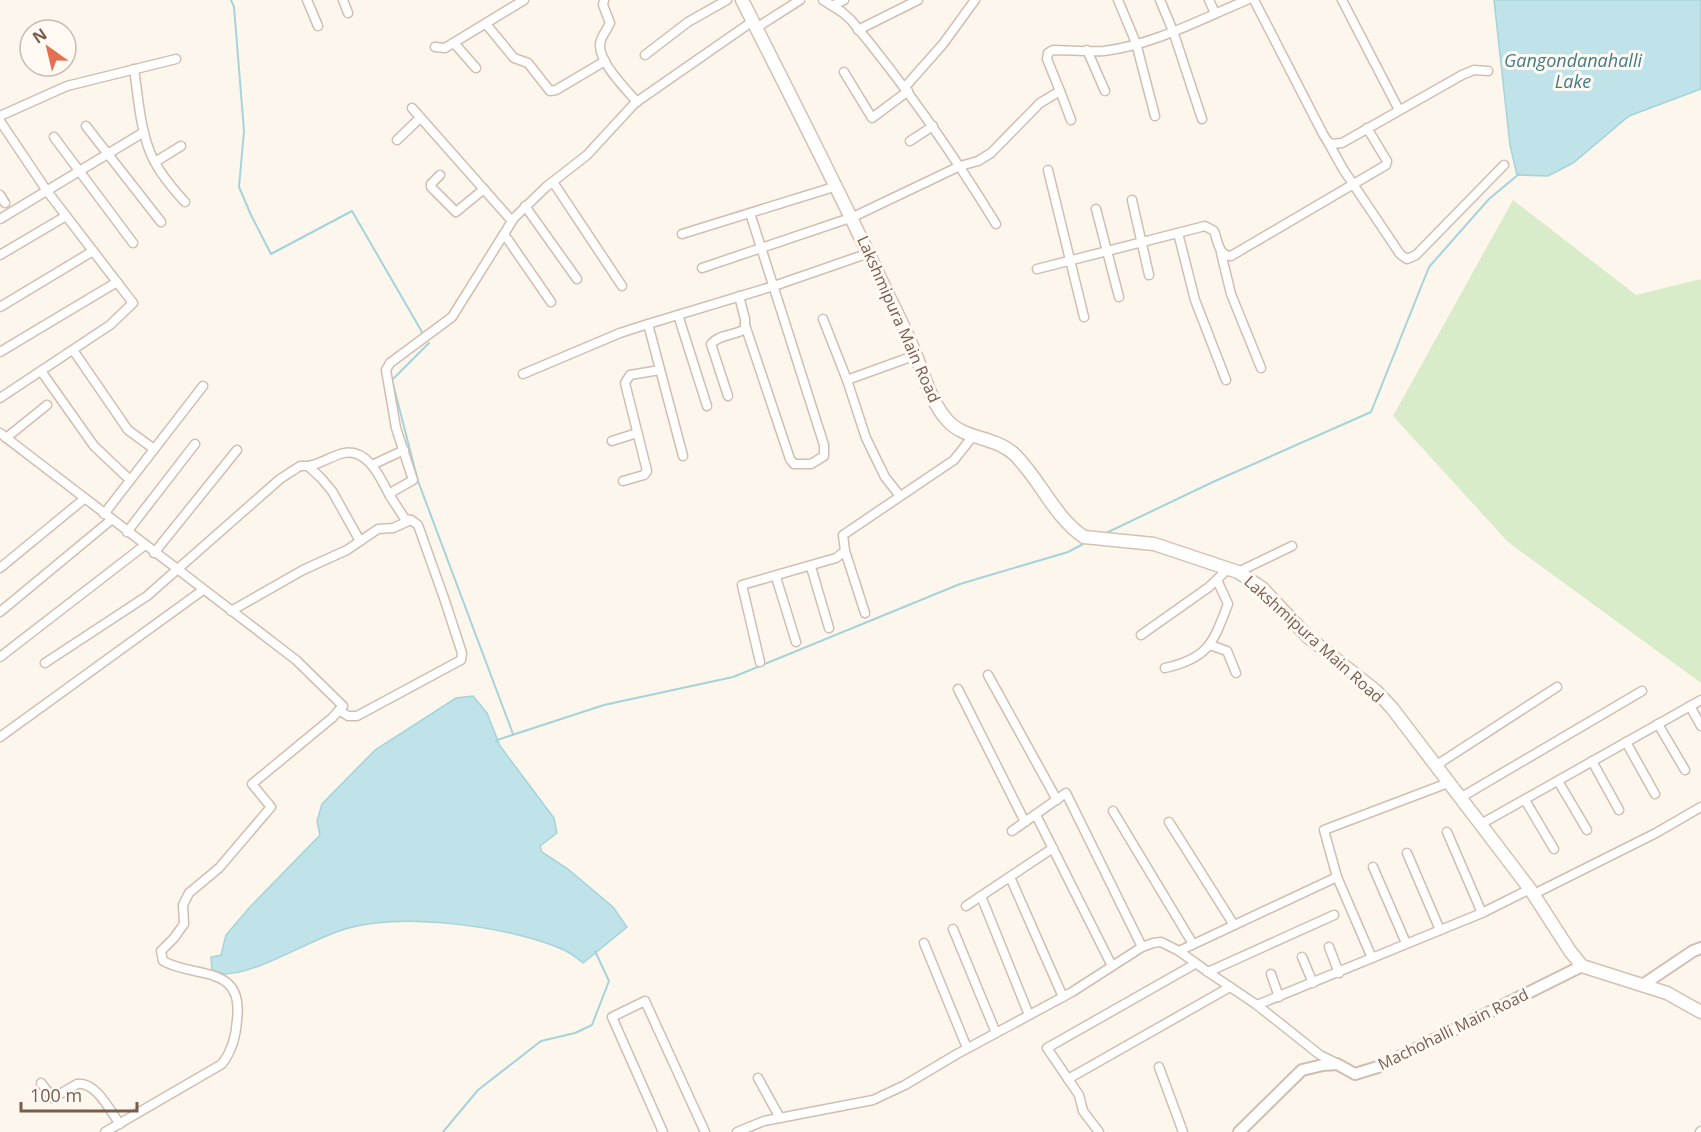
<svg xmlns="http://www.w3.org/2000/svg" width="1701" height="1132" font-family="'Open Sans',sans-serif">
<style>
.green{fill:#d8ecc9}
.water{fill:#bfe3e8;stroke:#a5d3da;stroke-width:1.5}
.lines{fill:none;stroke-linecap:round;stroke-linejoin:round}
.stream{stroke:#a5d3da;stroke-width:2}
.minor-casing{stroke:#d1beb0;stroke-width:11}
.tertiary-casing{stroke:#d1beb0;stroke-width:14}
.secondary-casing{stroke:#d6c0b0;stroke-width:15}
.minor{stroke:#fff;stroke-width:8}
.tertiary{stroke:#fff;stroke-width:10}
.secondary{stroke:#fff;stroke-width:12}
.labels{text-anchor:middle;stroke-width:6;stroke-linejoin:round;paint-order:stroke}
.street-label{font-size:16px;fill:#7a5c4d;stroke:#fffaf3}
.water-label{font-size:18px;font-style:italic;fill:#437c86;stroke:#fffaf3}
</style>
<rect width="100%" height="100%" fill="#fdf6ec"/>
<!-- green -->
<polygon class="green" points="1513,200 1636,295 1701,279 1701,683 1508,542 1393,416"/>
<!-- water -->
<g class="water">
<polygon points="1494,0 1701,0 1701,89 1629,116 1573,163 1548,176 1517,175 1510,145"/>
<path d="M473,696L487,713L500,746L554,818L557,833L540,846L542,852L568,869L613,907L627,927L583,963C577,958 571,953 564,950C511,926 401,912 345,929C311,939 259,973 225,974C221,974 216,971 212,970L211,957L221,955L226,935L249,908L320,835L317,821L322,804L375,750L456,698Z"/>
</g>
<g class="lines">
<!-- stream -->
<g class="stream">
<polyline points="231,0 234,7 244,131 239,187 251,215 271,254 352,211 422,332"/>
<polyline points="429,343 392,380 418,481 513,734"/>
<polyline points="1104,534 1215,481 1371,412 1429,267 1489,199 1519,174"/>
<polyline points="496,742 497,740 604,705 733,677 960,584 1068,552 1085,543"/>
<polyline points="443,1132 478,1090 541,1041 575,1033 592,1025 609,981 595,951"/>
</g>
<!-- minor casing -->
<g class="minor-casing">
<g id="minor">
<polyline points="307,0 318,26"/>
<polyline points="343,0 348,13"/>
<path d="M604,0L603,5L610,23C608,28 603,34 601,40C594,58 626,89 637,102"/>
<path d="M823,0L842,12L851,20C905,85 952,152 996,224"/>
<polyline points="1118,0 1136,43 1155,116"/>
<polyline points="1160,0 1173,31 1202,119"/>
<polyline points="1209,0 1215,13"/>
<polyline points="1254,0 1323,134 1328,142 1333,144 1342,143 1462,75 1474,70 1488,71"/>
<polyline points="1342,0 1399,110"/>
<polyline points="832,6 844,0"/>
<polyline points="486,24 514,58 528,63 550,91 556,90 605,61"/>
<polyline points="756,28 800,0"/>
<polyline points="858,30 918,0"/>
<polyline points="454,43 476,68"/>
<polyline points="435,47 445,48 524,0"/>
<polyline points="1087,50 1105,91"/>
<polyline points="645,55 688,22 727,0"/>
<path d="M134,69C138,96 140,127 150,152C157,170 172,188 185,202"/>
<polyline points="844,72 872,118 908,91"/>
<polyline points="905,87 943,44 975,0"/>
<polyline points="1060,91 1071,120"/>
<polyline points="412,108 512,221"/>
<polyline points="0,116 67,86 176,59"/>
<polyline points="0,121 47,191 133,303 110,325 0,398"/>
<polyline points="86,126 161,222"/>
<polyline points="54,137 133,243"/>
<polyline points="397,140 420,118"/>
<polyline points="910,141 933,126"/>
<polyline points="1328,142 1343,169 1400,254 1407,259 1416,255 1504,165"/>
<polyline points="155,162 181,146"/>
<polyline points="1048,170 1084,317"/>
<polyline points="440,175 431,184 431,187 456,212 484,189"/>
<polyline points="553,182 622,286"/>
<polyline points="0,195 5,203"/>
<polyline points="1132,200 1149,275"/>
<polyline points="525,206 577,279"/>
<polyline points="1096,209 1119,297"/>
<polyline points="0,219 144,132"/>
<polyline points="1178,233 1195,300 1226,380"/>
<polyline points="504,234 551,302"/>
<polyline points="682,234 837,186"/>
<polyline points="1221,253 1231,294 1261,368"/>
<polyline points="0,255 66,216"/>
<path d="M702,268L853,217L960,166L978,161L991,153L1040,103L1060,91L1047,59L1048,53L1053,50C1069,50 1087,52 1104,51C1153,45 1201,19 1247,0"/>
<path d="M1037,269L1205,226L1214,231C1218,241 1218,255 1231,256L1386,165L1387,161L1367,128"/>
<polyline points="0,307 93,251"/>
<polyline points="678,315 707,406"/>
<polyline points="823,319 847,380 866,438 885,477 900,496"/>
<polyline points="745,325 790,459 794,464 811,464 824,456 824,445 750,213"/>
<polyline points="73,350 128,430 154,449"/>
<polyline points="0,352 117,282"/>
<polyline points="41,371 94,446 130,480"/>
<polyline points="523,374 620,333 648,324"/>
<polyline points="847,380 916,355"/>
<path d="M728,396L711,344C719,334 734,336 745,329V319L739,296"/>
<path d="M0,433L296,660L343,706L332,718L252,784L271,807L219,868L189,893L183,905L184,924L174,938L161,951L163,961C196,979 244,964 237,1020C236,1036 232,1051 222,1064L105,1132"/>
<polyline points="6,438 47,405"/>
<polyline points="612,441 637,433"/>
<polyline points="683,456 648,324 774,286 869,253"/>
<polyline points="372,465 404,450"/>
<path d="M308,466C321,464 331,456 344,453C368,448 381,479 390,496"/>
<polyline points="623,481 644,475 647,471 625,383 630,375 660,370"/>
<polyline points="104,514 203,386"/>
<polyline points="127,532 195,444"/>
<polyline points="845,551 865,613"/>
<polyline points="154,553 237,450"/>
<polyline points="811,567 829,628"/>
<polyline points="0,568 84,499"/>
<polyline points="1238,572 1292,546"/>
<polyline points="776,577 796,642"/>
<polyline points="231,611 303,570 347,550 378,529 393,528 411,520"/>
<polyline points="0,612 111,520"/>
<polyline points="1141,635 1209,587 1228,569"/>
<polyline points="1210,645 1227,651 1236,673"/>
<polyline points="0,657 145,545"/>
<polyline points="760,662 742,585 836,558 845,551 843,535 954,460 973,436"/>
<polyline points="45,663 147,596 280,479 300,466 308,466 321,478 332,491 360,541"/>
<path d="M1165,668C1209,658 1213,643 1228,604L1217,580"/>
<polyline points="988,675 1057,800"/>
<polyline points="958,689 1025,822"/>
<polyline points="1690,706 1701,726"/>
<polyline points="339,710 348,716 357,716 461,660 462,653 445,601 418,525 411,520 405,519 390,496 392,492 413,480 396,428 386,370 390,363 452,317 514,218 546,187 587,155 635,103 753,21"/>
<polyline points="1658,724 1685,770"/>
<polyline points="0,737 203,590"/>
<polyline points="1626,742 1655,794"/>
<polyline points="1592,761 1619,810"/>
<polyline points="1435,766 1557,687"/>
<polyline points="1558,781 1587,830"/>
<polyline points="1460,798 1642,691"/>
<polyline points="1525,800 1554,849"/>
<polyline points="1113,811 1193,944"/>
<polyline points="1036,815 1112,966"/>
<polyline points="1169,822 1234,925"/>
<polyline points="1481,824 1701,700"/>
<polyline points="1012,831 1066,793 1142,947"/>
<polyline points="1447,832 1482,913"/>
<polyline points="1407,853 1440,930"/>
<polyline points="1373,867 1406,943"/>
<polyline points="1010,877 1063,997"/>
<polyline points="1534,894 1656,833 1701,807"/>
<polyline points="981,896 1029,1015"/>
<polyline points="966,906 1053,848"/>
<polyline points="953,929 996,1033"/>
<polyline points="924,943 967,1048"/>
<polyline points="1329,947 1339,973"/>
<polyline points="1179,951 1337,877"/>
<polyline points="1302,957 1313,983"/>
<polyline points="1372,958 1337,877 1324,830 1448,783"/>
<polyline points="1208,972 1334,915"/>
<polyline points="1271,974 1279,997"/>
<polyline points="1257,1005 1482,913 1530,889"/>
<polyline points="1159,1067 1183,1132"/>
<polyline points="758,1078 780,1118"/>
<polyline points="1068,1079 1230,987"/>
<path d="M41,1083L53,1098L77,1084C96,1081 110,1111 120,1124"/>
<polyline points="663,1132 612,1017 645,1001 705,1132"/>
<polyline points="737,1132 764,1121 873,1100 905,1085 957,1054 1072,992 1142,947 1153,943 1161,942 1179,951 1208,972 1257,1005 1320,1055 1336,1063"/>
<polyline points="1099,1132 1083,1111 1079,1095 1047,1048 1195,964"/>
<polyline points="1700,1132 1701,1131"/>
</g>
</g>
<!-- tertiary casing -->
<g class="tertiary-casing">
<g id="tertiary">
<polyline points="1644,984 1693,951 1701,948"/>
<polyline points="1239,1132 1302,1070 1323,1065 1337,1064 1355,1074 1381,1066 1582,966"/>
</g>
</g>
<!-- secondary casing -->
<g class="secondary-casing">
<path id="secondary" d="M742,0C792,98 842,197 889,297C897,313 905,329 912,346C923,370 929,400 947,420C964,440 995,436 1014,454C1040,479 1054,517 1084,537L1154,544L1238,572L1262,588L1308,637L1376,691L1392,708L1530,889L1570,951L1582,966L1667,993L1701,1012"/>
</g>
<!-- minor -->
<use href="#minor" class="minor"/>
<!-- tertiary -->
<use href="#tertiary" class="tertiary"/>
<!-- secondary -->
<use href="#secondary" class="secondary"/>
</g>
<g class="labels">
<!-- street labels -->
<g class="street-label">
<text transform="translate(899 319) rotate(66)" y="6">Lakshmipura Main Road</text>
<text transform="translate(1314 639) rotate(42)" y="6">Lakshmipura Main Road</text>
<text transform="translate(1453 1029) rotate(-26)" y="6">Machohalli Main Road</text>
</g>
<!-- water labels -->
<g class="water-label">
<text x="1573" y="67">Gangondanahalli<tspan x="1573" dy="21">Lake</tspan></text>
</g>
</g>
<!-- north arrow -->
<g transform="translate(48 48) rotate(326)"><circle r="28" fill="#fffaf3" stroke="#cabbb1" stroke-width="1.5"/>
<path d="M0-4.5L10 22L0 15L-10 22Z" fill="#e76f51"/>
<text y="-9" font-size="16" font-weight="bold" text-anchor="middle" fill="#7a5c4d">N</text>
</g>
<!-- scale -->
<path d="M21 1102v9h116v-9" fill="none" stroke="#7a5c4d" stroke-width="3"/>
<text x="30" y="1102" font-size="18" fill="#7a5c4d" stroke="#fffaf3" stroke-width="4.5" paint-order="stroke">100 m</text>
</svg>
